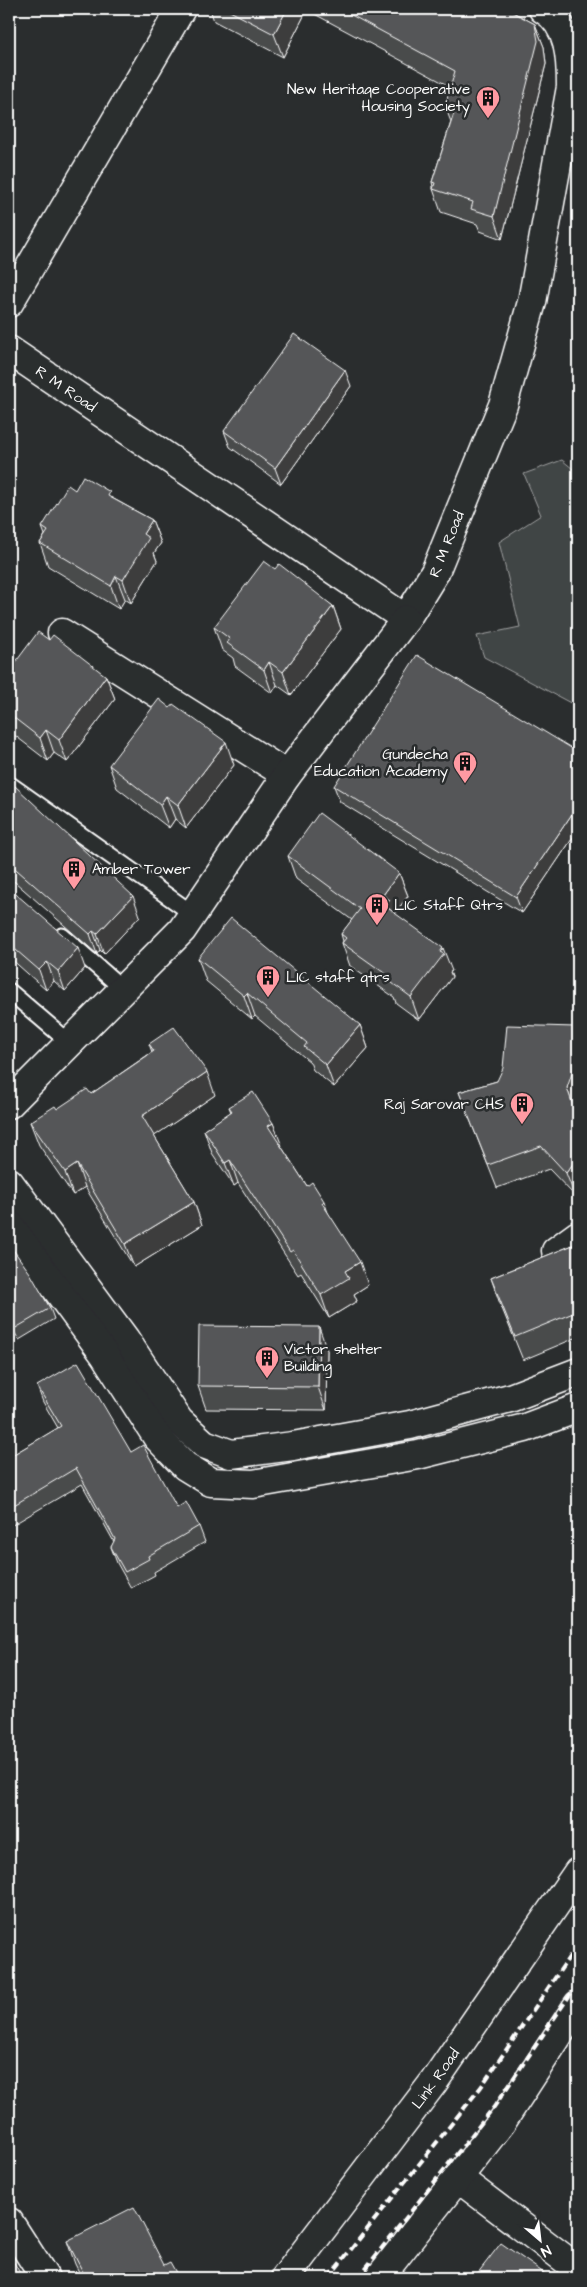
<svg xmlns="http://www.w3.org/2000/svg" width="587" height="2287" font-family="'Architects Daughter',sans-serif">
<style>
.green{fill:#414445;stroke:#a0a2a2}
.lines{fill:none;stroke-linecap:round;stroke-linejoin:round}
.lane-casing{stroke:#fff;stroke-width:19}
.street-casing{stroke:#fff;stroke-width:31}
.secondary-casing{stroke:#fff;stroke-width:31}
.primary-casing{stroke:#fff;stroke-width:31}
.lane{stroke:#2a2d2e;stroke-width:15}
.street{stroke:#2a2d2e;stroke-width:28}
.secondary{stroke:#2a2d2e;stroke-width:28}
.primary{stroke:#2a2d2e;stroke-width:28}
.rail{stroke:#fff;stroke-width:4;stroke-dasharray:8 4;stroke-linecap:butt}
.wall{fill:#494b4c;stroke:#fff}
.shaded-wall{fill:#3c3d3e;stroke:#fff}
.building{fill:#555758;stroke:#fff}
.labels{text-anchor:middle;stroke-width:5;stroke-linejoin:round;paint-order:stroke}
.poi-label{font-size:15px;fill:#fff;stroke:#2a2d2e;text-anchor:start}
.street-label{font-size:15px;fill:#fff;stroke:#2a2d2e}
</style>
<rect width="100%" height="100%" fill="#2a2d2e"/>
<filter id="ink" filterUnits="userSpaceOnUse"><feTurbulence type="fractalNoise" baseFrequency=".02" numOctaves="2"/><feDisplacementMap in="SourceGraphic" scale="10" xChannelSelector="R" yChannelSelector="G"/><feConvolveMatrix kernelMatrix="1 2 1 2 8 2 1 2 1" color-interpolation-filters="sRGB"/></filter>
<g filter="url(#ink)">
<!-- green -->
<polygon class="green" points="562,460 578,473 578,707 484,657 477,636 520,627 499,542 541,515 524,474"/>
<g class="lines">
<!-- lane casing -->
<g class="lane-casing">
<g id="lane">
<polyline points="9,784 193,914"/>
<polyline points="62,936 123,989"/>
<polyline points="9,991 70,1043"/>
</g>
</g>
<!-- street casing -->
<g class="street-casing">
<g id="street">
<polyline points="9,303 181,9"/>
<path id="s1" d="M9,350L406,619L435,572L503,405L532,302L571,87C571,60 570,24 543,9"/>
<polyline points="62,633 287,775"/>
<polyline points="9,1104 182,930 287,775 406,619"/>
<polyline points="556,1251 578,1235"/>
<polyline points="458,2178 578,2269"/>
<polyline points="9,2222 45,2278"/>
</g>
</g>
<!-- secondary casing -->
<g class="secondary-casing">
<g id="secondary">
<polyline points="9,1182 125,1339 179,1421 204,1444 231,1454 293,1446 410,1425 510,1398 578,1372"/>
<polyline points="9,1224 104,1354 157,1437 185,1466 211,1482 253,1484 418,1455 525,1428 578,1408"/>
</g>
</g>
<!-- primary casing -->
<g class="primary-casing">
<g id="primary">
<path id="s2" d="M285,2278L433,2083L578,1872"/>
<polyline points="379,2278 501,2123 578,2005"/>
</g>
</g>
<!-- lane -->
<use href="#lane" class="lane"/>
<!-- street -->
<use href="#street" class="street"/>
<!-- secondary -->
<use href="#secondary" class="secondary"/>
<!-- primary -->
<use href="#primary" class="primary"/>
<!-- rail -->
<g class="rail">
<polyline points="328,2278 481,2087 578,1944"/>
<polyline points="358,2278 494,2107 578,1983"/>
</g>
</g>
<!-- wall -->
<g class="wall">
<polygon points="210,9 507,9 535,24 544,47 546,64 502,239 480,231 477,224 441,212 433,189 433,187 432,182 451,122 445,106 451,87 307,10 283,57 214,21"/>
<polygon points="351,386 281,484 230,447 224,431"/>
<polygon points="75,490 112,498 152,520 161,543 154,553 157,561 131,603 125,599 119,609 48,566 40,543 45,535 42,527"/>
<polygon points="275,569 333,606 341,629 291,695 277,685 272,693 235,666 233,658 222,650 214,627"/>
<polygon points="49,640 106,676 115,699 67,762 54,753 48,761 9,731 9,671"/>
<polygon points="578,752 578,830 522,913 340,802 334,786"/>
<polygon points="109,765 234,765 186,828 175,819 169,828 117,788"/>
<polygon points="9,792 140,916 104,954 100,950 97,954 15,882 10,880 9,880"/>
<polygon points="288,856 399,873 408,896 395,913 452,971 450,972 452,977 419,1020 396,1003 394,997 350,966 342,943 343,941 341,934 352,920 296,879"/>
<polygon points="9,888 85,968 65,991 54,981 46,990 9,957"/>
<polygon points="198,958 360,1025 368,1048 334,1087 313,1070 310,1062 255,1016 252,1019 206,981"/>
<polygon points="578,1036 578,1101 575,1110 575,1196 549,1169 497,1188 459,1092 497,1081"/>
<polygon points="149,1044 215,1095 154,1136 194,1202 202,1225 134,1267 85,1187 73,1195 39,1145 30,1122 91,1094 152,1052"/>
<polygon points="229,1107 273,1123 281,1146 307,1186 328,1213 368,1285 354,1294 357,1301 329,1318 301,1273 298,1275 238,1183 234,1186 212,1153 204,1130 231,1112"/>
<polygon points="578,1243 578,1337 523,1360 499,1301 491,1278"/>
<polygon points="9,1244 50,1308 54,1319 19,1340 9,1323"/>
<polygon points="327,1350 326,1410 206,1409 198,1386"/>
<polygon points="37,1386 131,1452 177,1508 199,1526 205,1542 154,1572 155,1575 131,1588 117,1563 111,1547 114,1542 82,1484 9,1527 9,1457 58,1428 43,1402"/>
<polygon points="67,2241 164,2265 179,2278 82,2278 75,2264"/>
</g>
<!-- shaded-wall -->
<g class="shaded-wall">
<polygon points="287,9 307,9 307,10 283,57 274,34"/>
<polygon points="535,24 544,47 546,64 502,239 494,216"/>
<polygon points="345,370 351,386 281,484 275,468"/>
<polygon points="152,520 161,543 154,553 157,561 131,603 123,580 143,534"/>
<polygon points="116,576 125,599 119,609 111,586"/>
<polygon points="333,606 341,629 291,695 283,672"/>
<polygon points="269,662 277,685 272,693 264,670"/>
<polygon points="106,676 115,699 67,762 59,740"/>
<polygon points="46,730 54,753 48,761 40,738"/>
<polygon points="226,742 234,765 186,828 178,805"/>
<polygon points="166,796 175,819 169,828 160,805"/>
<polygon points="578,805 578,830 522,913 516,897"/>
<polygon points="399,873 408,896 395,913 385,906 383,895"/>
<polygon points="133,896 140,916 104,954 97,934"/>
<polygon points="93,931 100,950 97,954 90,934"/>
<polygon points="78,948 85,968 65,991 58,971"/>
<polygon points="443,948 452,971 450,972 452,977 419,1020 411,997"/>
<polygon points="47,962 54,981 46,990 39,970"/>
<polygon points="247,993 255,1016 252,1019 244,996"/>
<polygon points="360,1025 368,1048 334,1087 326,1065"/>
<polygon points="575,1027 578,1036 578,1101 575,1111 567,1088"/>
<polygon points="207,1072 215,1095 150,1139 142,1116"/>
<polygon points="273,1123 282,1146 277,1149 268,1126"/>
<polygon points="578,1157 578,1191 575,1196 566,1173"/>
<polygon points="230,1160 238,1183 234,1186 225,1163"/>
<polygon points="77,1164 85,1187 73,1195 65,1172"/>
<polygon points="324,1201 332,1224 322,1203"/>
<polygon points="194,1202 202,1225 134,1267 125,1244"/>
<polygon points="360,1262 368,1285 354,1294 357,1301 329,1318 321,1295 345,1271"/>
<polygon points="319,1327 327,1350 326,1410 318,1387"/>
</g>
<!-- building -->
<g class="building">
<polygon points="226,9 287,9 274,34"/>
<polygon points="340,9 507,9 535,24 538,41 494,216 471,209 473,202 433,189 435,183 432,182 455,110 445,106 455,71"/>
<polygon points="294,334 345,370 275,468 224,431"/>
<polygon points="83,476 110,492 108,496 152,520 143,534 149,538 123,580 116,576 111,586 40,543 48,531 42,527 68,485 75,490"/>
<polygon points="264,561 275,569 279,564 333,606 283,672 269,662 264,670 227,643 230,639 214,627"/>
<polygon points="38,632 49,640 53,635 106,676 59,740 46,730 40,738 9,714 9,671"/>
<polygon points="417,655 578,752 578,805 516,897 334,786"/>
<polygon points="159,699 170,708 173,704 226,742 178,805 166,796 160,805 109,765"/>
<polygon points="15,786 133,896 97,934 93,931 90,934 9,863 9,792"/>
<polygon points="319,813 399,873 383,895 390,900 385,906 443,948 440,952 444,954 411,997 388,980 390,977 342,943 346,938 341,934 360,909 288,856"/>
<polygon points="9,888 78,948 58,971 47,962 39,970 9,944"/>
<polygon points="231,918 360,1025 326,1065 304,1047 307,1043 247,993 244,996 198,958"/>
<polygon points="507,1025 575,1027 577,1059 567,1088 574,1108 578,1115 578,1157 566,1173 541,1146 488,1165 459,1092 497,1081 503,1068"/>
<polygon points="174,1027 207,1072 142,1116 194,1202 125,1244 77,1164 65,1172 30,1122 55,1106 57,1109 87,1089 91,1094 154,1051 149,1044"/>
<polygon points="253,1092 273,1123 268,1126 307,1186 312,1182 324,1201 322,1203 360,1262 345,1271 349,1278 321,1295 293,1250 290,1252 230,1160 225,1163 204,1130 232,1111 229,1107"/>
<polygon points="578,1243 578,1311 515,1337 491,1278"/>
<polygon points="9,1244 30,1273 50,1308 14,1329 9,1319"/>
<polygon points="199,1326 319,1327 318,1387 198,1386"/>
<polygon points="78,1362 131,1452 143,1445 177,1508 186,1502 199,1526 148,1556 149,1559 125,1572 111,1547 115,1539 76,1468 9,1508 9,1457 61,1426 37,1386"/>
<polygon points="134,2207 164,2265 170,2262 179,2278 86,2278 67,2241"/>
<polygon points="501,2243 551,2278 474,2278"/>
<polygon points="9,2254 23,2278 9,2278"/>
</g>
</g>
<!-- icons -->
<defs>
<g id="building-pin" transform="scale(1.25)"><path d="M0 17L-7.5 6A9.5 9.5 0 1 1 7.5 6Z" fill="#ff9aa2" stroke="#2a2d2e"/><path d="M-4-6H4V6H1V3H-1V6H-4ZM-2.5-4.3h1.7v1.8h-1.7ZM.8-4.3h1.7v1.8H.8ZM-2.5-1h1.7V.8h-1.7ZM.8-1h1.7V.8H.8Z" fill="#111"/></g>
</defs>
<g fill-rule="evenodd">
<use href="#building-pin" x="488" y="98"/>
<use href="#building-pin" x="465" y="763"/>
<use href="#building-pin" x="74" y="869"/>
<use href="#building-pin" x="377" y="905"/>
<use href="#building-pin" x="268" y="977"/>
<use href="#building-pin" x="522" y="1104"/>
<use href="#building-pin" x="267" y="1358"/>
</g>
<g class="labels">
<!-- poi labels -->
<g class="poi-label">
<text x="470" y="94" text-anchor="end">New Heritage Cooperative<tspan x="470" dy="17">Housing Society</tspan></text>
<text x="448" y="759" text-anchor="end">Gundecha<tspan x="448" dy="17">Education Academy</tspan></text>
<text x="92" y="874">Amber Tower</text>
<text x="394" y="910">LIC Staff Qtrs</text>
<text x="286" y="982">LIC staff qtrs</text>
<text x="504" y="1109" text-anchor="end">Raj Sarovar CHS</text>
<text x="284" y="1354">Victor shelter<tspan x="284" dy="17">Building</tspan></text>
</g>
<!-- street labels -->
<g class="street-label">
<text dy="5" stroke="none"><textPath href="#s1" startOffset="69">R M Road</textPath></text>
<text dy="5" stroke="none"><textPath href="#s1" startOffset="565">R M Road</textPath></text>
<text dy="5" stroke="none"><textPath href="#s2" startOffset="250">Link Road</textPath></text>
</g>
</g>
<!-- margin -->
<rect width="587" height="2287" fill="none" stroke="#2a2d2e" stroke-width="30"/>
<rect x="15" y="15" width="557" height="2257" fill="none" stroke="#fff" stroke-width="2" filter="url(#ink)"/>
<!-- north arrow -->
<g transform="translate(540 2240) rotate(152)" stroke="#2a2d2e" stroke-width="4" paint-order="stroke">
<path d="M0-4L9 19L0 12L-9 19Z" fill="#ffffff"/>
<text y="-8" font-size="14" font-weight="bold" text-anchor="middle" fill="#ffffff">N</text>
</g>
</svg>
